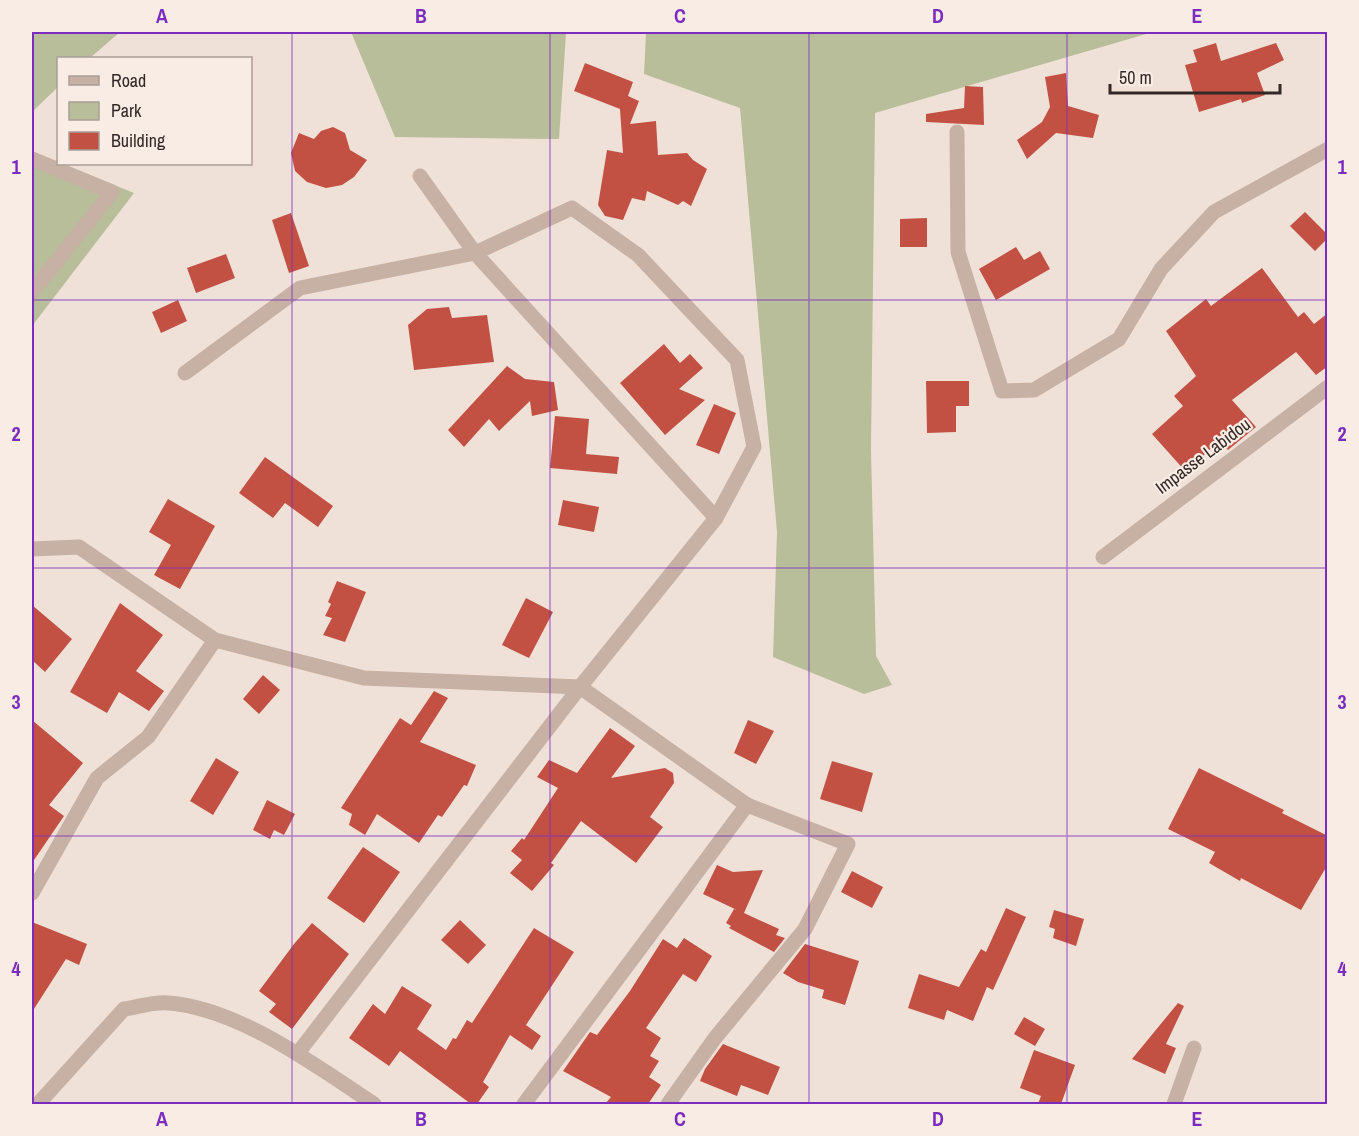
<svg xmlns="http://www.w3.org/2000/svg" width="1359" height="1136" font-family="'Archivo Narrow',sans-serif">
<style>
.green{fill:#b7be99}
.building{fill:#c25144}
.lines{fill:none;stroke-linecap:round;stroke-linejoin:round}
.minor{stroke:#c7b0a4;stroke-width:15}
.grid{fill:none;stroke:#7b2cbf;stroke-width:1.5;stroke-opacity:0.55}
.labels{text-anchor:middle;stroke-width:4.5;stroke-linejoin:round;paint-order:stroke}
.street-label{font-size:18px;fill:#332826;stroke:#f8ece4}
.neatline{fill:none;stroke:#7b2cbf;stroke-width:2}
.grid-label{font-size:20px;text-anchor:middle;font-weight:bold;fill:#7b2cbf}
</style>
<rect width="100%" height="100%" fill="#f0e1d8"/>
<!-- green -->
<g class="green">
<polygon points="32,32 120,32 90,58 58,58 58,87 32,112"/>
<polygon points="351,32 1153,32 875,113 871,450 876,656 892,685 864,694 773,657 777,532 740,108 644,74 646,33 566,34 559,139 395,137"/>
<polygon points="32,152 134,193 32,326"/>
</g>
<!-- building -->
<g class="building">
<polygon points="1216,43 1221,61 1276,43 1284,60 1257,73 1265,95 1242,103 1241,99 1199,112 1185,65 1197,62 1193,50"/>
<polygon points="585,63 633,82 628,96 639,101 630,124 656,121 658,155 687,153 693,160 707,169 691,206 683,201 678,205 647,191 645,201 632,198 623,220 605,216 598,205 607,150 623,153 620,109 574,91"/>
<polygon points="1066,73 1068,106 1099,115 1093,138 1056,133 1027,159 1017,140 1042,122 1050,107 1045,77"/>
<polygon points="965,86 983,87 984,125 926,122 926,114 964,108"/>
<polygon points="333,127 345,133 350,150 367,160 354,177 342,185 326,188 307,182 295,171 291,153 299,133 314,139 321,131"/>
<polygon points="1305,212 1328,235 1328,238 1315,251 1290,226"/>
<polygon points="291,213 309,266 289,273 272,220"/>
<polygon points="927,218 927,247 900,247 900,219"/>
<polygon points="1016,247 1024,260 1040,251 1050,269 996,300 979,269"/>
<polygon points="226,254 235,278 196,293 187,268"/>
<polygon points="1262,268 1298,317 1304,312 1314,324 1328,313 1328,366 1316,375 1296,352 1232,400 1256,427 1228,450 1219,441 1186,472 1152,434 1183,406 1174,396 1196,376 1166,331 1206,299 1211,306"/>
<polygon points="178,300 187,321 161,333 152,312"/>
<polygon points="449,307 452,318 487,315 494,362 414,370 408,325 427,309"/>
<polygon points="664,344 680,363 690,354 703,368 679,389 705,400 665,435 620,383"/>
<polygon points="507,366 525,379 554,382 558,410 532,416 530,401 499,431 489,419 464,447 448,430"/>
<polygon points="926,381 969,381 969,406 956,406 956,432 927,433"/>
<polygon points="714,404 736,413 719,454 696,445"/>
<polygon points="555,416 589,419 586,454 619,457 617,474 550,468"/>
<polygon points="265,457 333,506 318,527 285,503 273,518 239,493"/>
<polygon points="168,499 215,526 180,589 154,575 171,545 149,532"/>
<polygon points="563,500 599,507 594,532 558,525"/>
<polygon points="337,581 366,592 345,642 323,635 332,618 325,616 331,604 328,602"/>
<polygon points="526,598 553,612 529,658 502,645"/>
<polygon points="120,603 163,635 136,671 164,691 149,711 119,692 107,713 70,692"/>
<polygon points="32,605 72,639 45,672 32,660"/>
<polygon points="263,675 280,690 259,714 243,699"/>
<polygon points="434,691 448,698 420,742 476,765 467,786 464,785 442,817 438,815 419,843 377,814 365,835 349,825 352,814 341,808 400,718 411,725"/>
<polygon points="32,720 83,763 49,805 64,816 32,863"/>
<polygon points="748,720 774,731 756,764 734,753"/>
<polygon points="610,728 635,746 611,778 665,768 673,773 674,783 650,817 663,827 636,863 581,821 551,863 554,865 532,891 510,873 522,860 511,851 522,838 524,840 558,788 537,777 549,760 577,773"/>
<polygon points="216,758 239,772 213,815 190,801"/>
<polygon points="832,761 873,773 862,812 820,799"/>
<polygon points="1199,768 1284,810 1282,813 1328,836 1328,864 1301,910 1241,878 1240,881 1209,863 1215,852 1168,829"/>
<polygon points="267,800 295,814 284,835 274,830 270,839 253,830"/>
<polygon points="363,847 400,872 364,923 327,898"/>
<polygon points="717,865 733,872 763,870 744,913 779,929 776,935 785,938 774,952 729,928 731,926 726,923 734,909 737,910 703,894"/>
<polygon points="852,871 883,887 872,908 841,892"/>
<polygon points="1006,908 1026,917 993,990 987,987 973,1021 947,1010 944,1020 908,1008 919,974 959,987 981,949 986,952"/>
<polygon points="1054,910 1084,919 1076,946 1053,938 1055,929 1049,927"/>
<polygon points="460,920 486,945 468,964 441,940"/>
<polygon points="32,922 87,944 79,965 66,959 32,1012"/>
<polygon points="312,923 349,954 292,1029 269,1012 276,1004 259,991 294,944"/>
<polygon points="534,928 574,952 526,1025 541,1036 532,1050 510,1035 483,1082 489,1087 477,1104 471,1104 400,1051 389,1066 349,1038 373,1004 385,1014 402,986 432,1005 417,1029 446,1050 453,1038 456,1039 467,1020 472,1023"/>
<polygon points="684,938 712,956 696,982 683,974 646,1028 661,1038 650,1056 659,1061 649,1077 661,1085 648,1104 605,1104 611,1097 563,1071 590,1032 597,1035 630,991 663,939 677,948"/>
<polygon points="805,944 859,961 845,1005 822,998 824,990 798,982 783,973"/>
<polygon points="1178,1003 1184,1006 1166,1044 1176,1048 1165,1074 1132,1059"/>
<polygon points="1024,1017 1045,1029 1035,1046 1014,1034"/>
<polygon points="723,1044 780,1067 768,1095 741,1085 737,1096 700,1081 705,1069"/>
<polygon points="1034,1050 1075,1065 1061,1104 1038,1104 1041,1096 1020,1088"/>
</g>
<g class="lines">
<!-- minor -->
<g class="minor">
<polyline points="957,132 958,252 1002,391 1034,390 1119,339 1161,269 1214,212 1328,149"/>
<polyline points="32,159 112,192 32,292"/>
<polyline points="185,373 300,288 475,253 572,208 638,255 737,360 754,447 716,518"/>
<polyline points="32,549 79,547 215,640 364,678 580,687 747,805 848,844 805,929 715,1038 668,1104"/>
<polyline points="1103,557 1328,387"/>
<polyline points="32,893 97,778 148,737 215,640"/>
<polyline points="298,1053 580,687 716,518 475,253 420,176"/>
<path d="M38,1104L124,1009C138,1007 155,1001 169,1003C240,1009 316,1066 374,1104"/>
<polyline points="524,1104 747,805"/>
<polyline points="1174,1104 1194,1048"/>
</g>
</g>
<!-- grid -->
<path class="grid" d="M292,32V1104M550,32V1104M809,32V1104M1067,32V1104M32,300H1328M32,568H1328M32,836H1328"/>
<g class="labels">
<!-- street labels -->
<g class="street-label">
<text transform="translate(1203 456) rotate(-37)" y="6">Impasse Labidou</text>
</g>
</g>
<!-- border -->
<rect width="1359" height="1136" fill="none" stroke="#f8ece4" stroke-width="66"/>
<!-- legend -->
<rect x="57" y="57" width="195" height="108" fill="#f8ece4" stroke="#a99e98" stroke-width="1.5"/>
<rect x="69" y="76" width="30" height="9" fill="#c7b0a4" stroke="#a99e98" stroke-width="1.5"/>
<text x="111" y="87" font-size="18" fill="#332826">Road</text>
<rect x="69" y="102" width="30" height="18" fill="#b7be99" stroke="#a99e98" stroke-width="1.5"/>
<text x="111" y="117" font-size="18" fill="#332826">Park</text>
<rect x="69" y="132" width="30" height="18" fill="#c25144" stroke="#a99e98" stroke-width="1.5"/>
<text x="111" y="147" font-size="18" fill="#332826">Building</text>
<!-- scale -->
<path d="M1110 84v9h170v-9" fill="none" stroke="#332826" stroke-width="3"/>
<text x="1119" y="84" font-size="18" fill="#332826" stroke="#f8ece4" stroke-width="4.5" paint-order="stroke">50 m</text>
<rect x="33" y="33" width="1293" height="1070" class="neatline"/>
<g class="grid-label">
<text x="162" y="23">A</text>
<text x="421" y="23">B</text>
<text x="680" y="23">C</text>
<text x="938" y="23">D</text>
<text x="1197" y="23">E</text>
<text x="16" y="174">1</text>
<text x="1342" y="174">1</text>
<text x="16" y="441">2</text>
<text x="1342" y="441">2</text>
<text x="16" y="709">3</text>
<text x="1342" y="709">3</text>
<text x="16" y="976">4</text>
<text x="1342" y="976">4</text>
<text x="162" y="1126">A</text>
<text x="421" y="1126">B</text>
<text x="680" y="1126">C</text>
<text x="938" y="1126">D</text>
<text x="1197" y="1126">E</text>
</g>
</svg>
